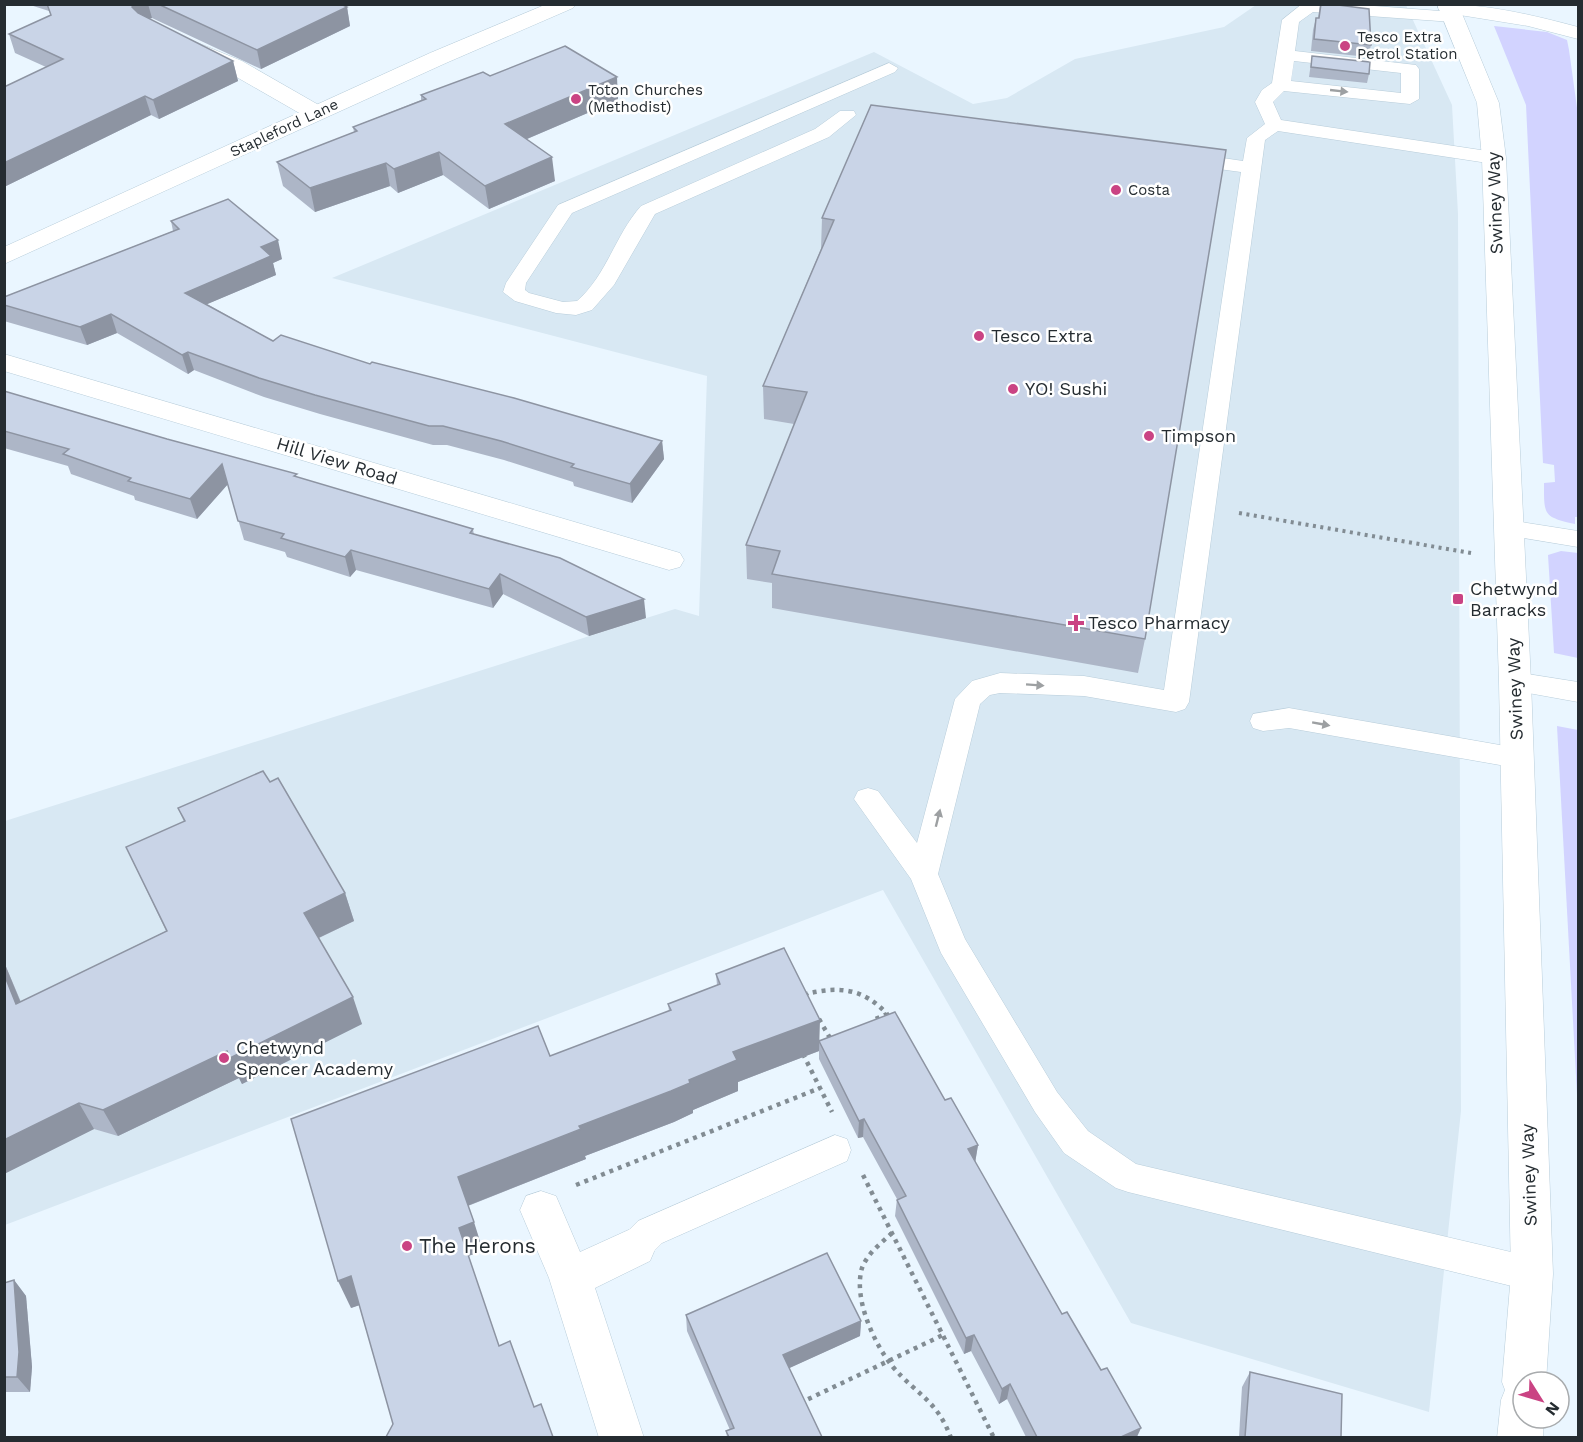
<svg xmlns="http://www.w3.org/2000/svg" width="1583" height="1442" font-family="'Work Sans',sans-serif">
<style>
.built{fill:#d8e8f3}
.green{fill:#d2d3ff}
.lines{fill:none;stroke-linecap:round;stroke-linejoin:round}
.service-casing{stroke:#b8cdda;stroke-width:1}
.minor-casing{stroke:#b8cdda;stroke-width:1}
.tertiary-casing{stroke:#b8cdda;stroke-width:1}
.secondary-casing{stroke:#b8cdda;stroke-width:1}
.path-far1{stroke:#828c93;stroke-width:4;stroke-dasharray:3 4.5;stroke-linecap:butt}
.path{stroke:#828c93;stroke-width:4.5;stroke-dasharray:4 5;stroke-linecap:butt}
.service{fill:#fff;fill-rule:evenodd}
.minor{fill:#fff;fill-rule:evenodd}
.tertiary{fill:#fff;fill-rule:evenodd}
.secondary{fill:#fff;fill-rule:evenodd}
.wall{fill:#adb6c7}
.shaded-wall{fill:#8d94a2}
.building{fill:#c9d4e7;stroke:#8d94a2;stroke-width:1.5}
.oneway{fill:#9da0a2}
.poi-dot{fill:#ca4383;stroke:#fff;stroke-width:2}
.labels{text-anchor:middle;stroke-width:5;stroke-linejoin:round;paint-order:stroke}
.far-poi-label{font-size:15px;fill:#252c31;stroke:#fff;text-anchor:start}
.far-street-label{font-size:15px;fill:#252c31;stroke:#fff}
.street-label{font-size:18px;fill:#252c31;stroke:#fff}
.poi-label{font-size:18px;fill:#252c31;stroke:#fff;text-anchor:start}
.near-poi-label{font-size:21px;fill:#252c31;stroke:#fff;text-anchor:start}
</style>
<rect width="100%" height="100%" fill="#eaf6ff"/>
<!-- built -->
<polygon class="built" points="1256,5 1406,5 1452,105 1458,214 1461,1111 1429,1412 1131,1323 883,890 5,1225 5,821 675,609 699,616 707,376 332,278 874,52 973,104 1007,98 1075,59 1224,27"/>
<!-- green -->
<g class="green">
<path d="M1494,26L1547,32L1567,40L1569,50L1578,115V517H1575V524C1543,517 1544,515 1544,483L1555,482L1554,465L1543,463L1526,105Z"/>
<polygon points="1561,551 1578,553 1578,658 1554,653 1548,555"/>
<polygon points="1557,726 1578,730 1578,1113"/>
</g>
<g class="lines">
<!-- service casing -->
<g class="service-casing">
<g id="service">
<path d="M1302,4H1348L1453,12L1462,17L1453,22L1313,12L1299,22L1295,51L1416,65L1419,69V99L1410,104L1284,91L1273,102L1281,120L1494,152L1504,158L1494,164L1278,131L1265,140L1189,702L1185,709L1176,712L1084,696L1000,693L990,695L980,704L938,874L965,939L1057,1092L1088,1131L1136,1164L1532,1257L1544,1262L1549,1274L1544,1286L1532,1291L1128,1192L1116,1188L1064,1153L1035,1112L941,953L911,879L854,799L858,791L868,788L878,791L917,843L955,699L972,681L1000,673L1084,676L1164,690L1241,172L1189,165L1179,159L1189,153L1243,161L1247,138L1265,124L1255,102L1262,90L1272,83L1282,20ZM1294,61L1401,73V93L1291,81Z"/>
<path d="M889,63L898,68L895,72L572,213L526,283L525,290L529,293L563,302L577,301C607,275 615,235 641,206L815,129L840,111H854L856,115L829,137L655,214L614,285L592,310L576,315L556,313L515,301L503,292L506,283L558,205Z"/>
<polygon points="1508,520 1578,531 1578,547 1499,534 1496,528 1499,522"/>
<polygon points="1515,672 1578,682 1578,702 1506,689 1502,682 1506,675"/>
<polygon points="1289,708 1517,748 1527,751 1531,758 1527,765 1517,768 1289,728 1263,731 1253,728 1250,721 1253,714"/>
<polygon points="835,1135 847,1139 851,1150 847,1161 662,1243 647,1258 635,1263 623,1258 618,1247 623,1236 638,1221"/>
</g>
</g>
<!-- minor casing -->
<g class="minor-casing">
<g id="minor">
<path d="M1440,4C1487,4 1533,15 1578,27V39L1528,26L1441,12L1438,8Z"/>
<polygon points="193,41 242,61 324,108 327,113 324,118 308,118 226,71 185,52 182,47 185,42"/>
<polygon points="4,354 680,553 684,560 680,567 669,570 4,371"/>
<polygon points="541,1191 556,1196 580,1252 635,1227 650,1233 656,1247 650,1261 595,1288 644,1438 599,1438 549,1278 520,1210 526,1196"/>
</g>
</g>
<!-- tertiary casing -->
<g class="tertiary-casing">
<polygon id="tertiary" points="1437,4 1458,4 1499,103 1506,158 1531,682 1553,1274 1546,1382 1523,1382 1523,1418 1544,1418 1543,1438 1497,1438 1501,1400 1505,1390 1502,1382 1511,1274 1499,682 1482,158 1477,103"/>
</g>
<!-- secondary casing -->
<g class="secondary-casing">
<polygon id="secondary" points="547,4 576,4 573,8 446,63 4,264 4,247 430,53"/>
</g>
<!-- path-far1 -->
<polyline class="path-far1" points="1239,513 1471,553"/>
<!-- path -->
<g class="path">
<path d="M807,996L806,994C839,986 863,988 887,1014L873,1020"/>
<polyline points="819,1019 830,1038"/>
<polyline points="803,1054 832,1112"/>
<polyline points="863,1175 994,1438"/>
<polyline points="576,1185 820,1088"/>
<path d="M892,1233C881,1243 867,1254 862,1268C853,1298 874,1344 893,1367C917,1395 937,1400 951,1438"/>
<polyline points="800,1403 943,1335"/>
</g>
<!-- service -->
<use href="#service" class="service"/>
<!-- minor -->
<use href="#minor" class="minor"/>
<!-- tertiary -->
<use href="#tertiary" class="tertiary"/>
<!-- secondary -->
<use href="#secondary" class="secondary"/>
</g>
<!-- wall -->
<g class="wall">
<polygon points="27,4 341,4 347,7 350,26 261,69 152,18 149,19 233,61 238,81 159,119 151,115 4,187 4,87 46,67 15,53 9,34 51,15 49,11"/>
<polygon points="1320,4 1371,45 1368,57 1311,51 1313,30 1316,18 1318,18"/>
<polygon points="1312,56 1369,74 1367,83 1309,77"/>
<polygon points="490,76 618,100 527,139 555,181 489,209 443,175 398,193 390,186 315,212 283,186 277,162 354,132 353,127 421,100 421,95"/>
<polygon points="871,105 1145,639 1138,673 772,608 772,583 747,579 746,545 794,424 764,419 763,386 821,249 822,218"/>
<polygon points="171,221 282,259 273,263 276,275 207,304 273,341 370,364 662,441 664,459 632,503 574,486 573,482 504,460 447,445 433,445 320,414 264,397 194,370 188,374 117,333 87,345 4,321 4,297 173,231"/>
<polygon points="4,391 473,529 474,535 646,618 589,636 503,594 493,608 356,570 350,577 287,557 285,552 244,540 228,484 197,519 135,500 134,496 71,474 68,466 4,448"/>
<polygon points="270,782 345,893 354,921 319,938 362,1024 242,1084 239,1078 118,1136 94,1129 4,1174 4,962 21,1002 166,931 126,847 184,822 178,808"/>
<polygon points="716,974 820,1040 945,1100 978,1145 975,1163 1062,1314 1137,1437 1026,1437 1007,1399 999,1404 971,1351 964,1354 895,1216 897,1199 863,1137 858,1138 819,1059 819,1051 738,1082 738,1091 693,1110 693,1113 674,1122 585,1156 586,1159 468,1206 483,1251 468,1256 499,1346 534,1407 553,1437 393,1424 359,1305 351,1308 550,1056 669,1011 668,1004 717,985"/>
<polygon points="14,1280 26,1296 32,1367 30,1392 4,1392 4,1283"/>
<polygon points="686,1315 861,1321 860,1336 789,1368 822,1437 727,1437 726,1431 730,1430 687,1331"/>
<polygon points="1250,1372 1341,1437 1239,1437 1242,1387"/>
</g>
<!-- shaded-wall -->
<g class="shaded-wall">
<polygon points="135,4 148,4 152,18 143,20 132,7"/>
<polygon points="347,7 350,26 261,69 257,50"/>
<polygon points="233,61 238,81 159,119 153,100"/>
<polygon points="617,77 618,100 508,147 505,124"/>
<polygon points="145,96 151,115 4,187 4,163"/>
<polygon points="439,152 443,175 398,193 394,169"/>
<polygon points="552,157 555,181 489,209 485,186"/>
<polygon points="386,163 390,186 315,212 310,188"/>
<polygon points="278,240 282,259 273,263 276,275 191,311 185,293 261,247"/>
<polygon points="111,314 117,333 87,345 80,327"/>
<polygon points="188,352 194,370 188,374 182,355"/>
<polygon points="662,441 664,459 632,503 630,484"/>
<polygon points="222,464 228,484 197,519 190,499"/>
<polygon points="351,550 356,570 350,577 345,557"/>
<polygon points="500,574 503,594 493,608 489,589"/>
<polygon points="644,599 646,618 589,636 586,617"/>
<polygon points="345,893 354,921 314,940 304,913"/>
<polygon points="4,962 32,1030 16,1004 4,974"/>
<polygon points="353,997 362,1024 242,1084 239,1078 118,1136 103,1110 227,1051"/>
<polygon points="820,1020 819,1051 738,1082 738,1091 693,1110 693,1113 674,1122 585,1156 586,1159 467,1206 458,1177 689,1080 733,1052"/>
<polygon points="79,1103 94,1129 4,1174 4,1140"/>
<polygon points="864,1119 863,1137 858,1138 859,1121"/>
<polygon points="978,1145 975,1163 968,1149"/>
<polygon points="474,1222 483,1251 468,1256 459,1228"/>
<polygon points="351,1276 363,1304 351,1308 338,1281"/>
<polygon points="14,1280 26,1296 32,1367 30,1392 17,1377"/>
<polygon points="861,1321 860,1336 783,1371 783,1355"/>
<polygon points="974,1335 971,1351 964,1354 966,1338"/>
<polygon points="1010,1384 1007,1399 999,1404 1002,1389"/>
<polygon points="1141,1428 1137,1437 1121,1437"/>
</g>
<!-- building -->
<g class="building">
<polygon points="47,4 135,4 132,7 138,13 233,61 153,100 145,96 4,163 4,87 63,59 9,34 51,15"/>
<polygon points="158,4 341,4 347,7 257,50"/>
<polygon points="1321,4 1330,4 1369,9 1371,45 1314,39 1316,18 1319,18"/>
<polygon points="565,46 617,77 505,124 552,157 485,186 439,152 394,169 386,163 310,188 277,162 357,131 353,127 426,99 421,95 483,72 490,76"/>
<polygon points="1312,56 1370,62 1369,74 1311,67"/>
<polygon points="871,105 1226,150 1145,639 772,574 780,551 746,545 807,392 763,386 834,220 822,218"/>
<polygon points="228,199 278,240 261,247 271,256 185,293 273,341 281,335 370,364 372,362 514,398 662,441 630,484 571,467 574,464 501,441 443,426 429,426 315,395 259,378 188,352 182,355 111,314 80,327 4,305 4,297 179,229 171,221"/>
<polygon points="4,391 167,439 297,474 294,476 473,529 470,533 560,558 644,599 586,617 500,574 489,589 351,550 345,557 281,538 284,534 238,521 222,464 190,499 128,481 131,478 63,454 69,449 4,431"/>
<polygon points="263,771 270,782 278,778 345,893 304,913 353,997 230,1058 227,1051 103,1110 79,1103 4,1140 4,974 16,1004 167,931 126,847 185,821 178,808"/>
<polygon points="784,948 820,1020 733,1052 737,1060 689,1080 690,1083 671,1091 579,1126 581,1129 458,1177 474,1222 459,1228 499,1346 510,1341 534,1407 541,1404 553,1437 386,1437 393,1424 351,1276 338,1281 291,1119 538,1026 550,1056 671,1010 668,1004 720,984 716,974"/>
<polygon points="895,1012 945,1100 951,1098 978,1145 968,1149 1062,1314 1067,1312 1101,1370 1107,1368 1141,1428 1121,1437 1037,1437 1010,1384 1002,1389 974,1335 966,1338 897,1200 906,1196 864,1119 859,1121 819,1041"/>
<polygon points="827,1253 861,1321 783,1355 822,1437 729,1437 726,1431 734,1428 686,1315"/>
<polygon points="14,1280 19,1352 17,1377 4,1377 4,1283"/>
<polygon points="1250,1372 1342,1394 1341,1437 1245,1437"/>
</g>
<!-- one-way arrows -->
<defs><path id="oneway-solid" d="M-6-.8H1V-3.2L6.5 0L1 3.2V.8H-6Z" transform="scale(1.5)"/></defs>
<g class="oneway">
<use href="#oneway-solid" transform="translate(1339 91) rotate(6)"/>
<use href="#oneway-solid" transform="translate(1035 685) rotate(4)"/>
<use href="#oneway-solid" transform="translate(1321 724) rotate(10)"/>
<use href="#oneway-solid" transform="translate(938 818) rotate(-76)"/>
</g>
<!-- markers -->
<g class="poi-dot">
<circle cx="1345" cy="46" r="6"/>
<circle cx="576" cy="99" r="6"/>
<circle cx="1116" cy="190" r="6"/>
<circle cx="979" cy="336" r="6"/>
<circle cx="1013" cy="389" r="6"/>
<circle cx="1149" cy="436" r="6"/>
<rect x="1452" y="593" width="12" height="12" rx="3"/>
<path d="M1073 614h6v6h6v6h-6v6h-6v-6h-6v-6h6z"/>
<circle cx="224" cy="1058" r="6"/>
<circle cx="407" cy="1246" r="6"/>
</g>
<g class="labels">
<!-- far-poi labels -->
<g class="far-poi-label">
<text x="1357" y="42">Tesco Extra<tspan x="1357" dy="17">Petrol Station</tspan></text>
<text x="588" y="95">Toton Churches<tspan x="588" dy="17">(Methodist)</tspan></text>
<text x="1128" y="195">Costa</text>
</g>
<!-- far-street labels -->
<g class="far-street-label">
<text transform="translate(284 128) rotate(-25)" y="5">Stapleford Lane</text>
</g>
<!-- street labels -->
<g class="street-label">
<text transform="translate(1495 203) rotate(-92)" y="6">Swiney Way</text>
<text transform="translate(337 461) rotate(17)" y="6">Hill View Road</text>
<text transform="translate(1515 689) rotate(-92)" y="6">Swiney Way</text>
<text transform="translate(1529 1175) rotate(-92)" y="6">Swiney Way</text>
</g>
<!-- poi labels -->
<g class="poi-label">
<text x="991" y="342">Tesco Extra</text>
<text x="1025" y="395">YO! Sushi</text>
<text x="1161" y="442">Timpson</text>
<text x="1470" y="595">Chetwynd<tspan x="1470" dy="21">Barracks</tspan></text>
<text x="1088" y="629">Tesco Pharmacy</text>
<text x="236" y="1054">Chetwynd<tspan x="236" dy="21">Spencer Academy</tspan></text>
</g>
<!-- near-poi labels -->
<g class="near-poi-label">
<text x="419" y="1253">The Herons</text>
</g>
</g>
<!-- border -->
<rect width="1583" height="1442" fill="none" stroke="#252c31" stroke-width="12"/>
<!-- north arrow -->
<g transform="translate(1541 1400) rotate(127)"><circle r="28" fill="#ffffff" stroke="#a8abad" stroke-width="1.5"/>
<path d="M0-4.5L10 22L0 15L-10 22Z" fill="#ca4383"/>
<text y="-9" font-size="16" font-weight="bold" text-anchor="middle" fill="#252c31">N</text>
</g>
</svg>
